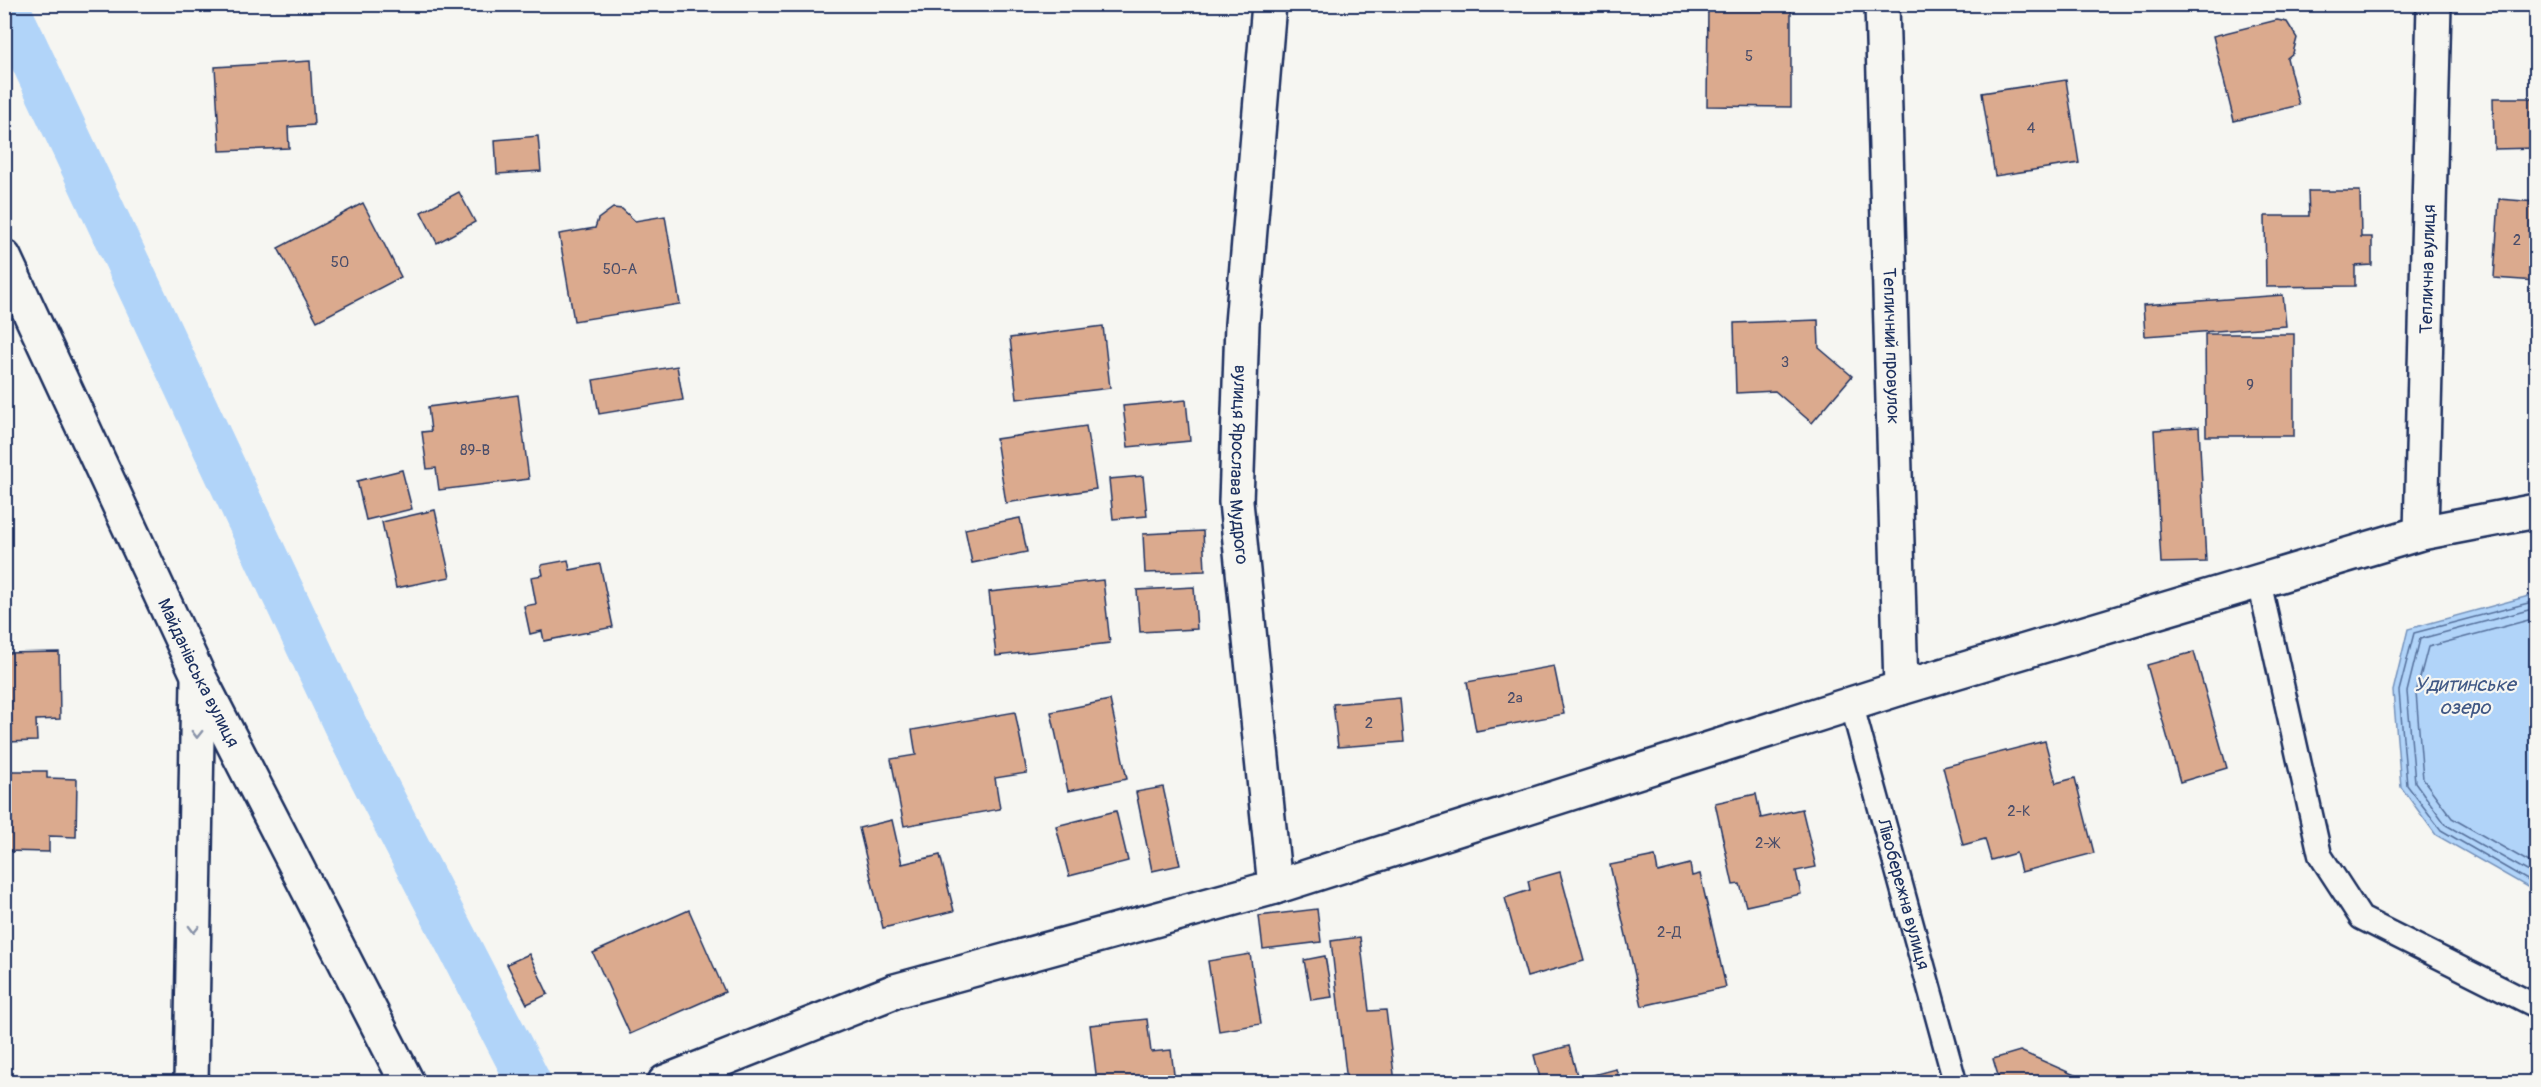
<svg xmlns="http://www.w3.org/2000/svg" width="2541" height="1087" font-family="Pangolin,sans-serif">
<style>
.water{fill:#b1d4f9;stroke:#7592bb;stroke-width:1.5}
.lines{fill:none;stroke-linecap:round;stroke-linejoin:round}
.shore{stroke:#57719c;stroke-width:1.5}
.canal{stroke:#b1d4f9;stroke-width:44}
.building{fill:#dbaa8e;stroke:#1b2f5e;stroke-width:1.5}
.lane-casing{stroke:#1b2f5e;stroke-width:27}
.street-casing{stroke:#1b2f5e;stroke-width:38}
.lane{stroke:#f6f6f2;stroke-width:22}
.street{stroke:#f6f6f2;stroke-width:33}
.oneway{stroke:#8892a8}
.labels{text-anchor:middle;stroke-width:4.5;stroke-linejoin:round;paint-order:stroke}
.number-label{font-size:15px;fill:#4b4e6a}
.street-label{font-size:18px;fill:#1b2f5e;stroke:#f6f6f2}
.water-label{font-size:20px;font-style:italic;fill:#405885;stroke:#f6f6f2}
</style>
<rect width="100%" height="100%" fill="#f6f6f2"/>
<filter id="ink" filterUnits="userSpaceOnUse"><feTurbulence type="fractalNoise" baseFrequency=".0167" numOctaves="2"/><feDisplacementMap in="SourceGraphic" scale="12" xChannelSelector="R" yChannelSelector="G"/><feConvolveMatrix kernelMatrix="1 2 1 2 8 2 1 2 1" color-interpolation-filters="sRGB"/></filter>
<g filter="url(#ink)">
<!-- water -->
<polygon class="water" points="2536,594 2536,892 2436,835 2401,787 2393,691 2408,629"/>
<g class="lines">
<!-- shore -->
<g class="shore">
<polyline points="2536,601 2414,633 2399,691 2407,785 2441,830 2536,885"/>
<polyline points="2536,608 2420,639 2407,692 2415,782 2446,825 2536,876"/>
<polyline points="2536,618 2428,647 2416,693 2423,779 2452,818 2536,866"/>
</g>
<!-- canal -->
<polyline class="canal" points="6,4 347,729 529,1082"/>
</g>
<!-- building -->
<g class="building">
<polygon points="1708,5 1791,6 1791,107 1707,106"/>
<polygon points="2277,20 2287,22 2297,38 2293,53 2287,58 2299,105 2234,121 2213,36"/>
<polygon points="310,61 314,125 288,127 289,148 220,151 215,67"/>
<polygon points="2066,80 2079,163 1995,176 1982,93"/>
<polygon points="2493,98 2536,98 2536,148 2494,149"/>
<polygon points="538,136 541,171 497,174 495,140"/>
<polygon points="2308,191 2360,191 2361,237 2372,237 2372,265 2355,266 2355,286 2266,287 2265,216 2309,216"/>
<polygon points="459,192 475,222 437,243 421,212"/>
<polygon points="2499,199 2536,202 2536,281 2494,278"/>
<polygon points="363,203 401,277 317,321 278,248"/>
<polygon points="613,208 622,209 635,221 665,216 680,304 574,321 559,234 595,228 598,219"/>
<polygon points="2283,295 2286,326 2145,336 2143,305"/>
<polygon points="1818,320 1819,348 1852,376 1812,423 1775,391 1736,393 1734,323"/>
<polygon points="1103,326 1110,388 1017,399 1010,338"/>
<polygon points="2205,334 2294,334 2294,436 2206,436"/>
<polygon points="677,366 683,400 599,414 593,380"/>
<polygon points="518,395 529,479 439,490 436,468 427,469 422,432 431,431 428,407"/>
<polygon points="1186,400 1190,441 1128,447 1123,406"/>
<polygon points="1086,426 1096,489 1006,503 996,439"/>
<polygon points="2199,427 2206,562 2161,563 2154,430"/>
<polygon points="402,470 412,509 366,520 357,481"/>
<polygon points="1143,476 1147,516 1113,519 1109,479"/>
<polygon points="435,510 450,577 396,588 382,522"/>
<polygon points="1020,518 1027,552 972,563 965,529"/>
<polygon points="1203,531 1205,571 1145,573 1143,534"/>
<polygon points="568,560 570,570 600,564 613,627 544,641 542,631 530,634 524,606 536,604 531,577 543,575 541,565"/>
<polygon points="1103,580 1110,643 996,656 989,592"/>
<polygon points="1194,587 1197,629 1140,632 1137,590"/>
<polygon points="59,652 60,719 36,720 37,741 6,742 4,750 4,653"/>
<polygon points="2194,652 2227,768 2180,782 2147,665"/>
<polygon points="1554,666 1564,714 1476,731 1467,682"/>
<polygon points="1400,698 1404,742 1338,747 1333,704"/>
<polygon points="1110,700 1127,779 1068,791 1051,712"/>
<polygon points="1015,712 1027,773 995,778 1000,809 904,826 891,759 916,755 912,730"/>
<polygon points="2045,741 2056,783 2075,778 2094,853 2021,872 2016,853 1991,860 1985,839 1963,845 1943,767"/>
<polygon points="4,771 47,771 47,778 77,779 76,837 49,836 49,852 4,851"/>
<polygon points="1163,787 1180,865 1152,871 1136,792"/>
<polygon points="1756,794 1761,818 1802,809 1816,867 1796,871 1801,894 1746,906 1740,884 1733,885 1715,803"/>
<polygon points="1116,811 1128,861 1069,876 1056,826"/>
<polygon points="892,820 902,864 940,855 954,911 883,928 859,828"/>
<polygon points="1655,856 1658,872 1690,864 1692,876 1700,874 1726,987 1642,1006 1610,865"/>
<polygon points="1560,872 1584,961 1527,977 1505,898 1530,890 1528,881"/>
<polygon points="1317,909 1321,942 1263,949 1259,916"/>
<polygon points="689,910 725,992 630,1034 593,953"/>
<polygon points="1360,937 1369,1011 1386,1010 1395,1082 1347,1082 1331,941"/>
<polygon points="529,954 548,994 527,1004 507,964"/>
<polygon points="1250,954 1261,1024 1219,1031 1208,961"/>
<polygon points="1325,956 1332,997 1311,1000 1304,960"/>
<polygon points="1147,1019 1151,1052 1171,1050 1175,1082 1097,1082 1090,1025"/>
<polygon points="1569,1046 1578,1079 1616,1069 1620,1082 1541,1082 1534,1055"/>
<polygon points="2020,1051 2077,1076 2079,1082 2000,1082 1993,1059"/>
</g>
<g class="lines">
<!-- lane casing -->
<g class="lane-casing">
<g id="lane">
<polyline points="2259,581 2320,855 2361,918 2536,1006"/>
<path id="s1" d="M1852,706L1955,1082"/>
</g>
</g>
<!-- street casing -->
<g class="street-casing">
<g id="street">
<path id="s2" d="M1269,4L1242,324L1236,502L1275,887"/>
<path id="s3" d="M1882,4L1901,688"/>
<path id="s4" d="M4,257L198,675L407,1082"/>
<path id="s5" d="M2421,533L2434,4"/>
<polyline points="191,1082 198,680"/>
<polyline points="665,1082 895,991 1275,887 1901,688 2421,533 2536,511"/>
</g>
</g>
<!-- lane -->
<use href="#lane" class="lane"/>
<!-- street -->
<use href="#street" class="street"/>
</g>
<!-- one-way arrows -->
<defs><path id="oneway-chevron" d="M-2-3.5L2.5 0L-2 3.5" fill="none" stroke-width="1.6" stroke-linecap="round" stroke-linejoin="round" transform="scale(1.5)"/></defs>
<g class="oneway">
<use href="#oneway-chevron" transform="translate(197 734) rotate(91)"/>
<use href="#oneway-chevron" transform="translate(194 929) rotate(91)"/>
</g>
</g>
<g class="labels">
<!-- number labels -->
<g class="number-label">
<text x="1749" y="61">5</text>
<text x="2031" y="133">4</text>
<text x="2517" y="245">2</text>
<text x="340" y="267">50</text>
<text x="620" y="274">50-А</text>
<text x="1785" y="367">3</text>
<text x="2250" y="390">9</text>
<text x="475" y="455">89-В</text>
<text x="1515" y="703">2а</text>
<text x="1369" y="728">2</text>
<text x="2019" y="816">2-К</text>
<text x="1767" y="848">2-Ж</text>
<text x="1669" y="937">2-Д</text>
</g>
<!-- street labels -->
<g class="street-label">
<text dy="6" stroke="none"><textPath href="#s5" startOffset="264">Теплична вулиця</textPath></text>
<text dy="6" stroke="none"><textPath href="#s3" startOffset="342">Тепличний провулок</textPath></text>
<text dy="6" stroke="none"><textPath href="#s2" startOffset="462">вулиця Ярослава Мудрого</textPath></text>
<text dy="6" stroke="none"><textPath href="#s4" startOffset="459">Майданівська вулиця</textPath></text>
<text dy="6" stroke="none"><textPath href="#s1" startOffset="195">Лівобережна вулиця</textPath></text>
</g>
<!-- water labels -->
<g class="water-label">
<text x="2465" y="691">Удитинське<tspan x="2465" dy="23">озеро</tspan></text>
</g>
</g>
<!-- margin -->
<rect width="2541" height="1087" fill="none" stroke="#f6f6f2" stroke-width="24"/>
<rect x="12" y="12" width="2517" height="1063" fill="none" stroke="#1b2f5e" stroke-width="2" filter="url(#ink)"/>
</svg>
